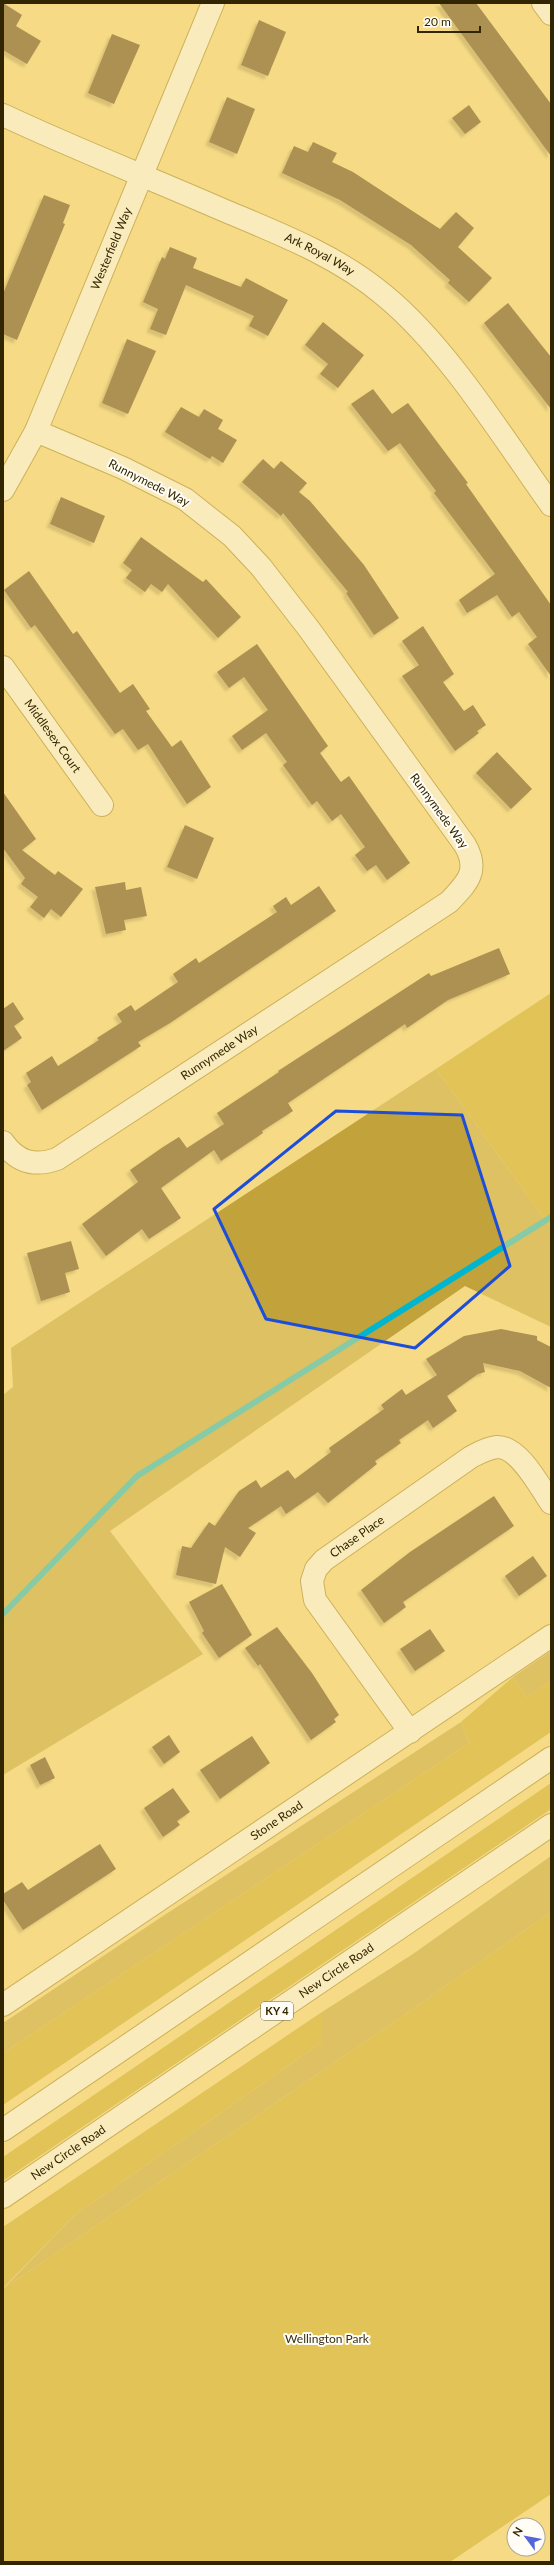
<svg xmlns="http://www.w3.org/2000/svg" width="554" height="2565" font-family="Lato,sans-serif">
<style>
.green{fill:#c9a623}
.forest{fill:#c1a23b}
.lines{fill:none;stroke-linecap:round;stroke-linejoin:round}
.stream{stroke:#00b6cf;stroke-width:6}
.building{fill:#523814;filter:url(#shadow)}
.minor-casing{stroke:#987f26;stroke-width:24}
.highway-casing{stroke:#987f26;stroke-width:24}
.minor{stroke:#fff;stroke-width:22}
.highway{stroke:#fff;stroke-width:22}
.marked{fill:none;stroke:#1d4ed8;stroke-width:3;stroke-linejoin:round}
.labels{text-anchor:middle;stroke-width:4;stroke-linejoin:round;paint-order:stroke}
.shield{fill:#fffdf5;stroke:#6f664a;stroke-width:1}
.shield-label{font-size:11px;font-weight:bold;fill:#312601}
.street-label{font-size:12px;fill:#312601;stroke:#fffdf5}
.park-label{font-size:12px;fill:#37301a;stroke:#fffdf5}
</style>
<defs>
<filter id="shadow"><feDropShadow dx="-3.5" dy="3.5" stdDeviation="1" flood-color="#0004"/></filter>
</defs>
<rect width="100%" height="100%" fill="#f5da85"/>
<!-- green -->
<g class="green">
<polygon points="551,993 551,1228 436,1069"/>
<polygon points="513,1677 527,1697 551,1681 551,1732 3,2105 3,2053 469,1743 461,1722"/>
<polygon points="551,1783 551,1809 3,2181 3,2157"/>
<polygon points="551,1912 551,2494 450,2562 3,2562 3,2289 407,2013"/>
<polygon points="322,2012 322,2042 76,2214 3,2288 3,2227"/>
</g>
<!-- forest -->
<g class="forest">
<polygon points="436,1069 551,1228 551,1327 465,1286 110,1531 203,1654 3,1775 3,1395 13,1387 11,1348"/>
<polygon points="551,1651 551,1681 527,1697 513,1677"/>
<polygon points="461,1722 469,1743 3,2053 3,2023 160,1918"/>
<polygon points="551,1856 551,1912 407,2013 3,2289 76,2214 322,2042 322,2012 413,1954"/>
</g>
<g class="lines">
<!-- stream -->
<polyline class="stream" points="3,1614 137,1476 551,1217"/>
</g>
<!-- building -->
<g class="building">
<polygon points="3,3 22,15 16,26 41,41 27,64 3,50"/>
<polygon points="439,3 476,3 551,104 551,156"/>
<polygon points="259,20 286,32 268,76 241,65"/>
<polygon points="112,34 140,45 114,104 88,93"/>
<polygon points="227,97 255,109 237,154 209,142"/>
<polygon points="469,105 481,122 465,134 452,118"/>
<polygon points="313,142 337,153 332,162 353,172 440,229 456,212 474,228 458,247 492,278 469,302 448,283 450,280 411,245 340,200 282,173 294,146 308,152"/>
<polygon points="44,195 70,205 63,223 65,224 17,340 3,334 3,294"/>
<polygon points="170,247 197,258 193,268 241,287 246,278 288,300 268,336 249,326 254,316 186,285 166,335 150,329 158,309 143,302 162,257 165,259"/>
<polygon points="508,303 551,357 551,409 484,323"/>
<polygon points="323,322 364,355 338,388 320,374 328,364 305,345"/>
<polygon points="127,339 156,351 128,414 102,403"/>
<polygon points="373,389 392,414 408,403 468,483 466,484 551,605 551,676 528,644 537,637 519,612 512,617 497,595 467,613 459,600 495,574 434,493 436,491 400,443 388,451 351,404"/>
<polygon points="181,407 199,417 204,409 223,420 218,429 237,440 223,463 212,456 210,459 165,432"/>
<polygon points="263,459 274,469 281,461 307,483 299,492 310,501 364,565 399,618 374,635 346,593 348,592 283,513 281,516 242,482"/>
<polygon points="61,497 105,516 94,543 50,524"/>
<polygon points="141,537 203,582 206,579 241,617 218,638 168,584 162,592 151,584 145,592 126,578 132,570 123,563"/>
<polygon points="29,571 73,634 77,631 120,693 133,684 150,709 146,711 172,747 181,740 211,787 187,804 148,744 138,750 123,729 115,734 35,625 31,628 4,590"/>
<polygon points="423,626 454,674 443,682 464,711 473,705 486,725 477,731 479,733 455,751 402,676 419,665 402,641"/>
<polygon points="257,644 328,746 320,753 341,782 349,776 410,863 387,880 376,865 367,871 355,855 365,847 341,814 332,821 317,801 312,805 283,765 287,762 266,733 242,750 232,736 268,710 244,677 229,688 217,672"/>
<polygon points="497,752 532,789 511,809 476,773"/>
<polygon points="3,792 36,839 22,850 55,875 58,871 83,889 61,917 51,909 44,918 30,907 38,897 21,884 25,878 3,848"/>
<polygon points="185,825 214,838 197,879 167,867"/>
<polygon points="125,882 126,890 141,887 147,916 124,920 126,930 106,934 95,887"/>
<polygon points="319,886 336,911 170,1023 138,1042 141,1046 42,1110 27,1085 31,1082 26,1073 52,1056 58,1066 99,1040 97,1038 122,1022 117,1014 131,1005 135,1011 178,982 173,974 196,958 199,963 277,912 273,906 286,897 291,905"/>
<polygon points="499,948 510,974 448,1000 407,1028 405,1024 288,1103 293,1111 262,1131 263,1133 221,1161 214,1150 161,1188 181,1218 149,1239 142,1229 106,1256 82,1224 138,1182 130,1170 163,1147 179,1137 187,1148 224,1124 217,1113 279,1072 278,1071 429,973 431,976"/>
<polygon points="13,1002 24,1019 14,1026 22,1038 3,1051 3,1009"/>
<polygon points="71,1241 79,1269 65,1273 70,1292 41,1301 27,1253"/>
<polygon points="501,1329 537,1336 537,1340 551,1347 551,1388 520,1371 483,1363 485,1372 478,1374 447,1396 457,1411 433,1428 428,1420 399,1440 401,1443 375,1461 377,1464 328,1503 318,1492 286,1514 281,1506 248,1528 256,1533 240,1557 225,1547 216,1584 176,1575 182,1546 191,1548 209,1522 215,1526 239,1491 256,1480 261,1488 288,1470 295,1479 331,1452 329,1448 384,1409 381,1405 402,1389 406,1395 437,1375 426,1359 464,1336"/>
<polygon points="494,1496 514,1526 403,1602 406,1607 384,1623 361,1590 410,1552"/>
<polygon points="533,1556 547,1576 519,1596 505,1576"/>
<polygon points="222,1584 252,1635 219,1658 202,1633 204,1631 189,1602"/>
<polygon points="277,1627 312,1673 339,1715 334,1719 336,1722 311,1740 260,1664 258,1666 245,1648"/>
<polygon points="430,1629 445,1651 415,1671 400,1649"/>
<polygon points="169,1735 180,1752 164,1764 152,1747"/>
<polygon points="252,1736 270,1763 220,1799 200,1770"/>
<polygon points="45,1757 55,1778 40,1785 30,1765"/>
<polygon points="173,1788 190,1812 177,1821 180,1825 163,1837 144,1808"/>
<polygon points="100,1844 116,1869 23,1930 3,1900 3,1894 22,1882 28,1890"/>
</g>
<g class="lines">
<!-- minor casing -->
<g class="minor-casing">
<g id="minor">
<polyline points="543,3 551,14"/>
<path id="s1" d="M3,115C75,149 150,178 223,210C280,234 338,256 385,296C448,348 503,438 551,505"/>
<path id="s2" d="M3,490L36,431L213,3"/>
<path id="s3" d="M3,667L102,805"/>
<path id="s4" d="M3,1142C17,1162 34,1167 57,1159L449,902C467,883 480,871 465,845L309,629L261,567L232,536L185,499L123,468L36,431"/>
<path id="s5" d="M410,1732L315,1600L312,1581L316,1569L324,1560L471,1457C479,1453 487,1448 497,1447C519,1446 540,1487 551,1503"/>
<path id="s6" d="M3,2005L551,1636"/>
</g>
</g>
<!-- highway casing -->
<g class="highway-casing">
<g id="highway">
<polyline points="3,2130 551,1758"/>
<path id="s7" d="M3,2197L551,1825"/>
</g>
</g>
<!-- minor -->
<use href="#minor" class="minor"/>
<!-- highway -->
<use href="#highway" class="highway"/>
</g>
<!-- marked area -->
<path d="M0 0H554V2565H0ZM336,1111L462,1115L510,1266L415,1348L266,1319L214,1209Z" fill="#f5da85" fill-opacity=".55" fill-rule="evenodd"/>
<path class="marked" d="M336,1111L462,1115L510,1266L415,1348L266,1319L214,1209Z"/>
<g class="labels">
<!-- shield labels -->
<rect class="shield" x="261" y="2002" width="32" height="18" rx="3"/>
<g class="shield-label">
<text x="277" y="2015">KY 4</text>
</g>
<!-- street labels -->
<g class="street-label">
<text dy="4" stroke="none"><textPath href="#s2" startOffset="265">Westerfield Way</textPath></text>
<text dy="4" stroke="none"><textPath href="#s1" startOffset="346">Ark Royal Way</textPath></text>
<text transform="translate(149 483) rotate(27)" y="4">Runnymede Way</text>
<text dy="4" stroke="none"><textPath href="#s3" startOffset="85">Middlesex Court</textPath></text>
<text transform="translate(439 811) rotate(54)" y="4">Runnymede Way</text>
<text dy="4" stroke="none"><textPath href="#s4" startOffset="256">Runnymede Way</textPath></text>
<text dy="4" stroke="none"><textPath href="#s5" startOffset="247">Chase Place</textPath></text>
<text dy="4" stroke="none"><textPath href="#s6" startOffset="330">Stone Road</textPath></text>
<text dy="4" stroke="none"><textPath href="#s7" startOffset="403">New Circle Road</textPath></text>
<text dy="4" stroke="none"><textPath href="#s7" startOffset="79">New Circle Road</textPath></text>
</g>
<!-- park labels -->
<g class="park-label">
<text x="327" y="2343">Wellington Park</text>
</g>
</g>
<!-- border -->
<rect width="554" height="2565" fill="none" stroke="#312601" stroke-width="8"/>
<!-- north arrow -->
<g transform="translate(526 2537) rotate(302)"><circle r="19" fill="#fffdf5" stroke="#ada793"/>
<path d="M0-3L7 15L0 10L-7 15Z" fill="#5266dc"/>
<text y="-6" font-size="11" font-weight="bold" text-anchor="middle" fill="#312601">N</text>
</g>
<!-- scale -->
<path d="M418 26v6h62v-6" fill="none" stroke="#312601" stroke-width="2"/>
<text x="424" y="26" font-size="12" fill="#312601" stroke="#fffdf5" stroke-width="3" paint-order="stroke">20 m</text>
</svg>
